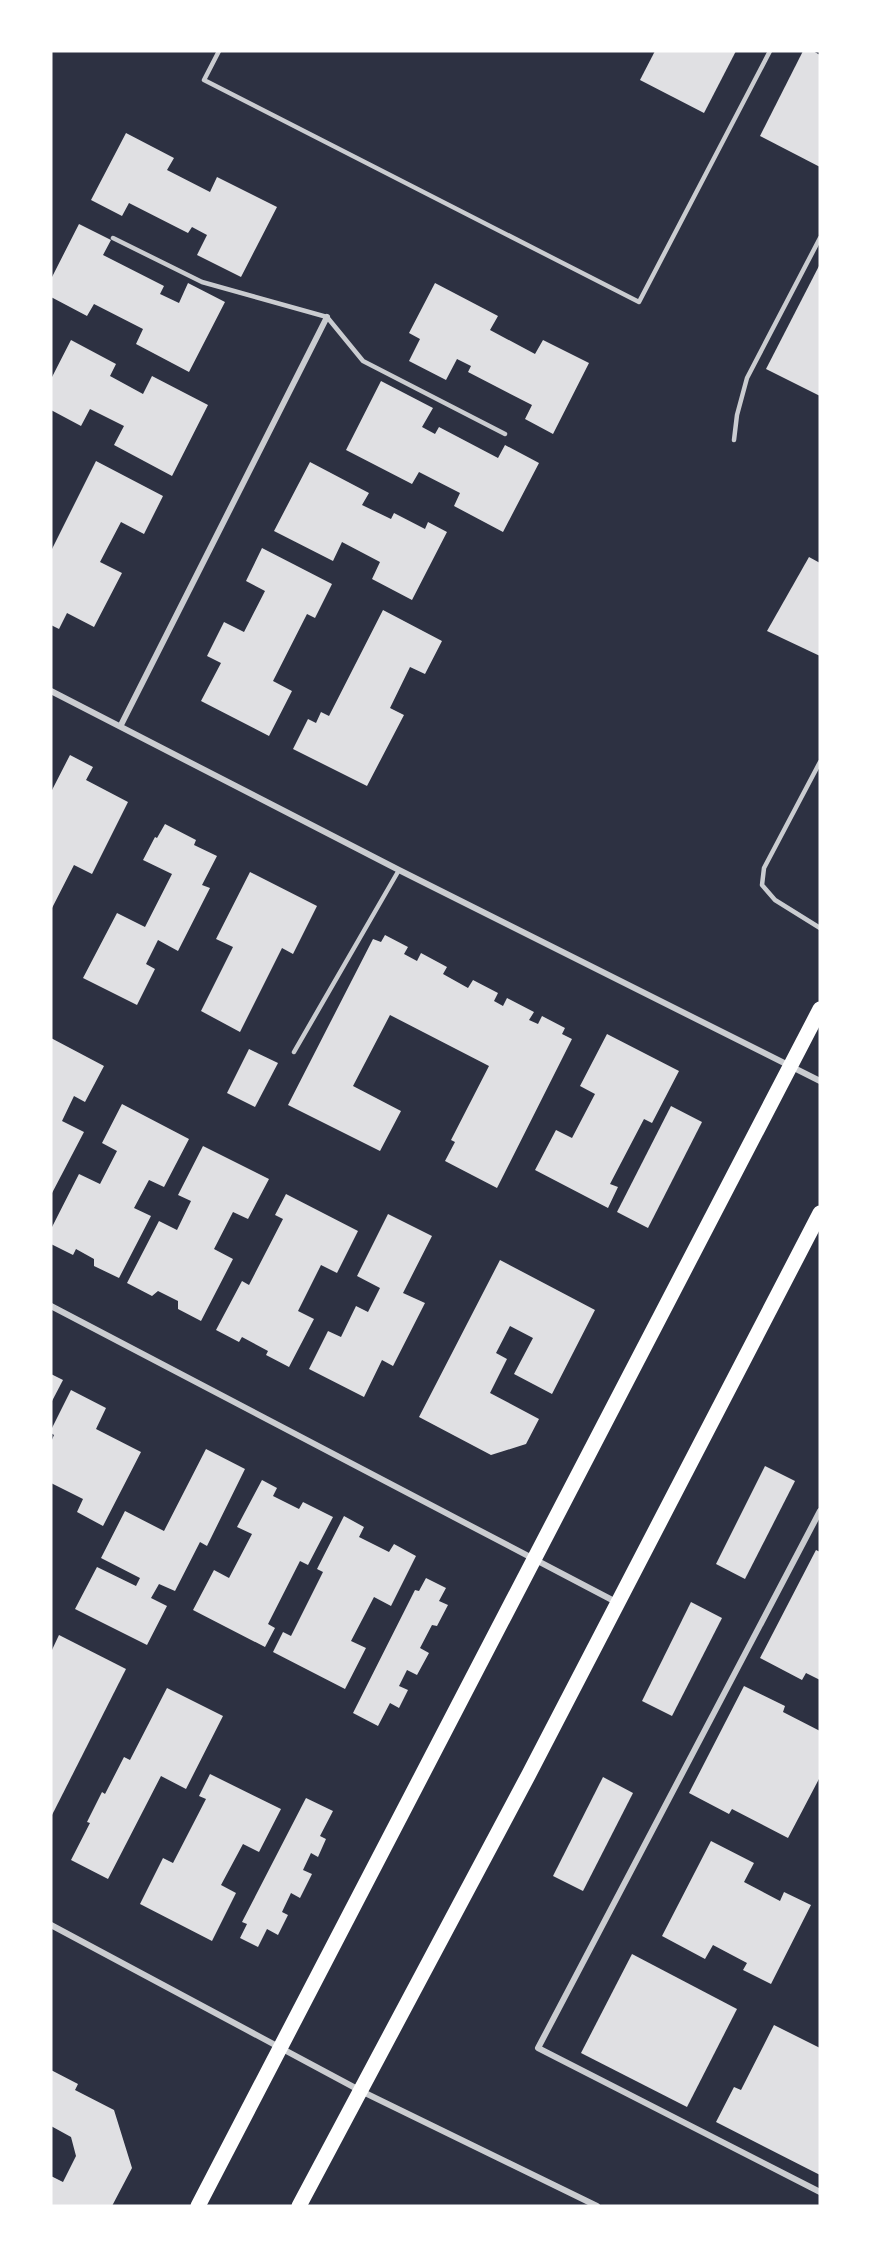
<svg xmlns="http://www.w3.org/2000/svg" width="871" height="2257" font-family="Lora,serif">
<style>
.building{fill:#e0e0e3}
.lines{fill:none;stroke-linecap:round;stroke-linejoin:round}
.service{stroke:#caccd0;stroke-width:4.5}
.minor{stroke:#caccd0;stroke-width:6}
.primary{stroke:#fff;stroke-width:15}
</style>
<rect width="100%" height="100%" fill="#2d3142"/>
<!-- building -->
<g class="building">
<polygon points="655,51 736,51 704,113 640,80"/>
<polygon points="803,51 813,51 820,55 820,167 760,136"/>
<polygon points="126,133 174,158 167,170 210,192 217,177 277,207 241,277 197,255 207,235 192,227 188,233 129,203 122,216 91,200"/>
<polygon points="79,224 111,240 103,255 164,286 160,294 179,303 188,283 225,302 189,372 136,344 143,329 94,304 87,316 51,297 51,279"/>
<polygon points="820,264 820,396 766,369"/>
<polygon points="435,283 498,316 490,330 535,354 543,340 589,363 553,434 525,419 532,405 468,372 471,366 457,359 446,380 409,361 420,339 409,333"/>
<polygon points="71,340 116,364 110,376 143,394 152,376 208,405 172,476 114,445 124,426 90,409 81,426 51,410 51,379"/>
<polygon points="381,381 433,408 422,427 435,434 439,427 498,458 505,445 539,463 503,532 454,506 460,493 419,472 412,484 346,450"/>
<polygon points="96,461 163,496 144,534 121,522 100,562 122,573 94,627 67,613 59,629 51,625 51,551"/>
<polygon points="310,462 369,493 362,505 391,519 394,513 425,529 428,522 447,532 412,600 372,579 380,562 342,542 333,561 274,531"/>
<polygon points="262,548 332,584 315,618 307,614 273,681 292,691 269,736 201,701 221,663 207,656 224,622 244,632 265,591 246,581"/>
<polygon points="809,557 820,563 820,656 767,631"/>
<polygon points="383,610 442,641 425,674 410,667 390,708 404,715 367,786 293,749 308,719 316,723 321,712 329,716"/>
<polygon points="70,755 93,767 86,780 128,802 92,874 74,865 51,910 51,792"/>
<polygon points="165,824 196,840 194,845 217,856 202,885 210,888 178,951 158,940 146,964 155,969 137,1005 83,978 117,913 145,927 172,874 143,860 155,837 157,838"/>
<polygon points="250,872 317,906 293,954 282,948 240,1032 201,1011 233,947 216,939"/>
<polygon points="385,935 408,947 404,954 417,961 421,953 447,967 443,974 468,988 473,980 498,993 494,1001 503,1006 507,998 534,1012 529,1020 538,1024 542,1016 565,1028 562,1034 572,1039 497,1188 445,1161 455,1142 451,1140 489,1066 390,1015 353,1086 401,1111 380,1151 288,1105 373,939 381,942"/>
<polygon points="607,1034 679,1071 652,1123 644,1119 610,1184 618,1187 608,1208 535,1170 556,1130 572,1138 595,1094 580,1086"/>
<polygon points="51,1038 104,1066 85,1102 74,1096 62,1121 84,1132 51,1195"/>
<polygon points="249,1049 278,1063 255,1107 227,1093"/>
<polygon points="122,1104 189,1139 164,1187 149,1180 134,1208 151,1216 119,1278 94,1266 94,1259 76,1249 73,1255 51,1244 51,1229 79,1174 100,1184 117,1151 102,1143"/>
<polygon points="671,1106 702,1122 648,1228 617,1212"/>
<polygon points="203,1146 269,1179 248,1219 233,1212 214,1249 233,1259 201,1321 178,1309 178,1301 158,1291 152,1296 127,1283 159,1221 177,1230 191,1201 178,1195"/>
<polygon points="286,1194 358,1231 337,1273 321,1265 298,1311 314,1319 289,1367 266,1355 268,1351 242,1337 239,1342 216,1330 242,1281 249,1285 283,1219 275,1215"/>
<polygon points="388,1214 432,1236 403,1293 425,1303 393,1366 382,1360 364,1397 309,1369 328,1331 341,1337 356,1306 368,1312 380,1288 357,1276"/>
<polygon points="500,1260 595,1310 552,1394 514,1374 533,1338 510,1326 496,1353 507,1359 490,1393 539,1419 526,1444 491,1455 419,1417"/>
<polygon points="51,1374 63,1380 51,1403"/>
<polygon points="71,1390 106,1408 96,1429 141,1452 103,1526 77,1512 83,1499 51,1483 51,1442 54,1435 51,1433 51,1430"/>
<polygon points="206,1449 245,1469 207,1546 200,1542 175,1591 159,1584 151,1598 167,1606 147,1645 75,1609 97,1567 136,1586 140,1578 101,1558 125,1511 164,1531"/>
<polygon points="765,1466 795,1481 745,1579 716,1564"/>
<polygon points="262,1480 277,1488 273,1496 299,1509 303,1502 333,1517 308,1565 300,1561 268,1624 275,1628 265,1647 193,1610 214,1570 229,1578 252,1534 237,1527"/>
<polygon points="344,1516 364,1527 359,1537 389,1552 394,1544 416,1556 391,1606 374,1597 351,1641 366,1648 345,1689 273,1652 283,1632 291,1636 323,1572 317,1569"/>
<polygon points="816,1550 820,1552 820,1680 806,1673 802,1680 760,1658"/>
<polygon points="426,1578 446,1588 439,1601 448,1605 437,1626 432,1625 420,1648 429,1653 417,1675 407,1670 399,1686 408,1690 399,1708 390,1703 378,1726 353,1713 415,1590 419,1591"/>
<polygon points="691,1602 722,1618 672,1716 642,1701"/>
<polygon points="59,1635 126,1669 51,1817 51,1652"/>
<polygon points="744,1686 785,1706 783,1712 820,1731 820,1777 788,1838 732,1809 729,1814 689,1793"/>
<polygon points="167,1688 223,1716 186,1789 161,1776 108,1879 71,1860 90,1823 87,1822 102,1792 105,1794 124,1757 130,1760"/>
<polygon points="210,1774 281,1809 259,1852 243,1844 221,1885 236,1893 212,1941 140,1904 163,1858 173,1863 206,1799 199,1796"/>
<polygon points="603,1777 633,1793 583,1891 553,1876"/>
<polygon points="306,1798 333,1811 320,1836 326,1839 318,1857 311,1853 303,1870 312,1874 300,1898 291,1893 282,1912 288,1915 278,1935 267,1929 258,1947 240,1938 247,1924 242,1922"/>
<polygon points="711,1841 754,1863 744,1882 780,1901 784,1892 811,1905 771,1984 743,1970 747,1963 713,1945 705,1959 662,1936"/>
<polygon points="632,1954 737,2009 687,2107 581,2053"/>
<polygon points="774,2025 820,2048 820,2175 716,2122 734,2087 741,2090"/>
<polygon points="51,2070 78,2084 75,2090 114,2110 132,2168 112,2206 51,2206 51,2176 63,2182 76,2156 71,2137 51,2126"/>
</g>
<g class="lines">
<!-- service -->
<g class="service">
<polyline points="219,51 204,80 639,302 770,51"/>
<polyline points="113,238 202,282 327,317 363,361 505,434"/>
<polyline points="734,440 737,415 747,378 820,238"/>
<polyline points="820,762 764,868 762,885 775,900 820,928"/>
<polyline points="294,1052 399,870"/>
</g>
<!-- minor -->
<g class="minor">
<polyline points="51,691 399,870 820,1081"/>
<polyline points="121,725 327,317"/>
<polyline points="51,1306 616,1602"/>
<polyline points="820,1511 538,2048 820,2192"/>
<polyline points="51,1925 361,2091 597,2206"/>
</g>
<!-- primary -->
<g class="primary">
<polyline points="198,2206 820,1009"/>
<polyline points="299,2206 529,1774 820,1213"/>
</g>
</g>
<!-- border -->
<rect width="871" height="2257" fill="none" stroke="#ffffff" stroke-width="105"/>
</svg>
